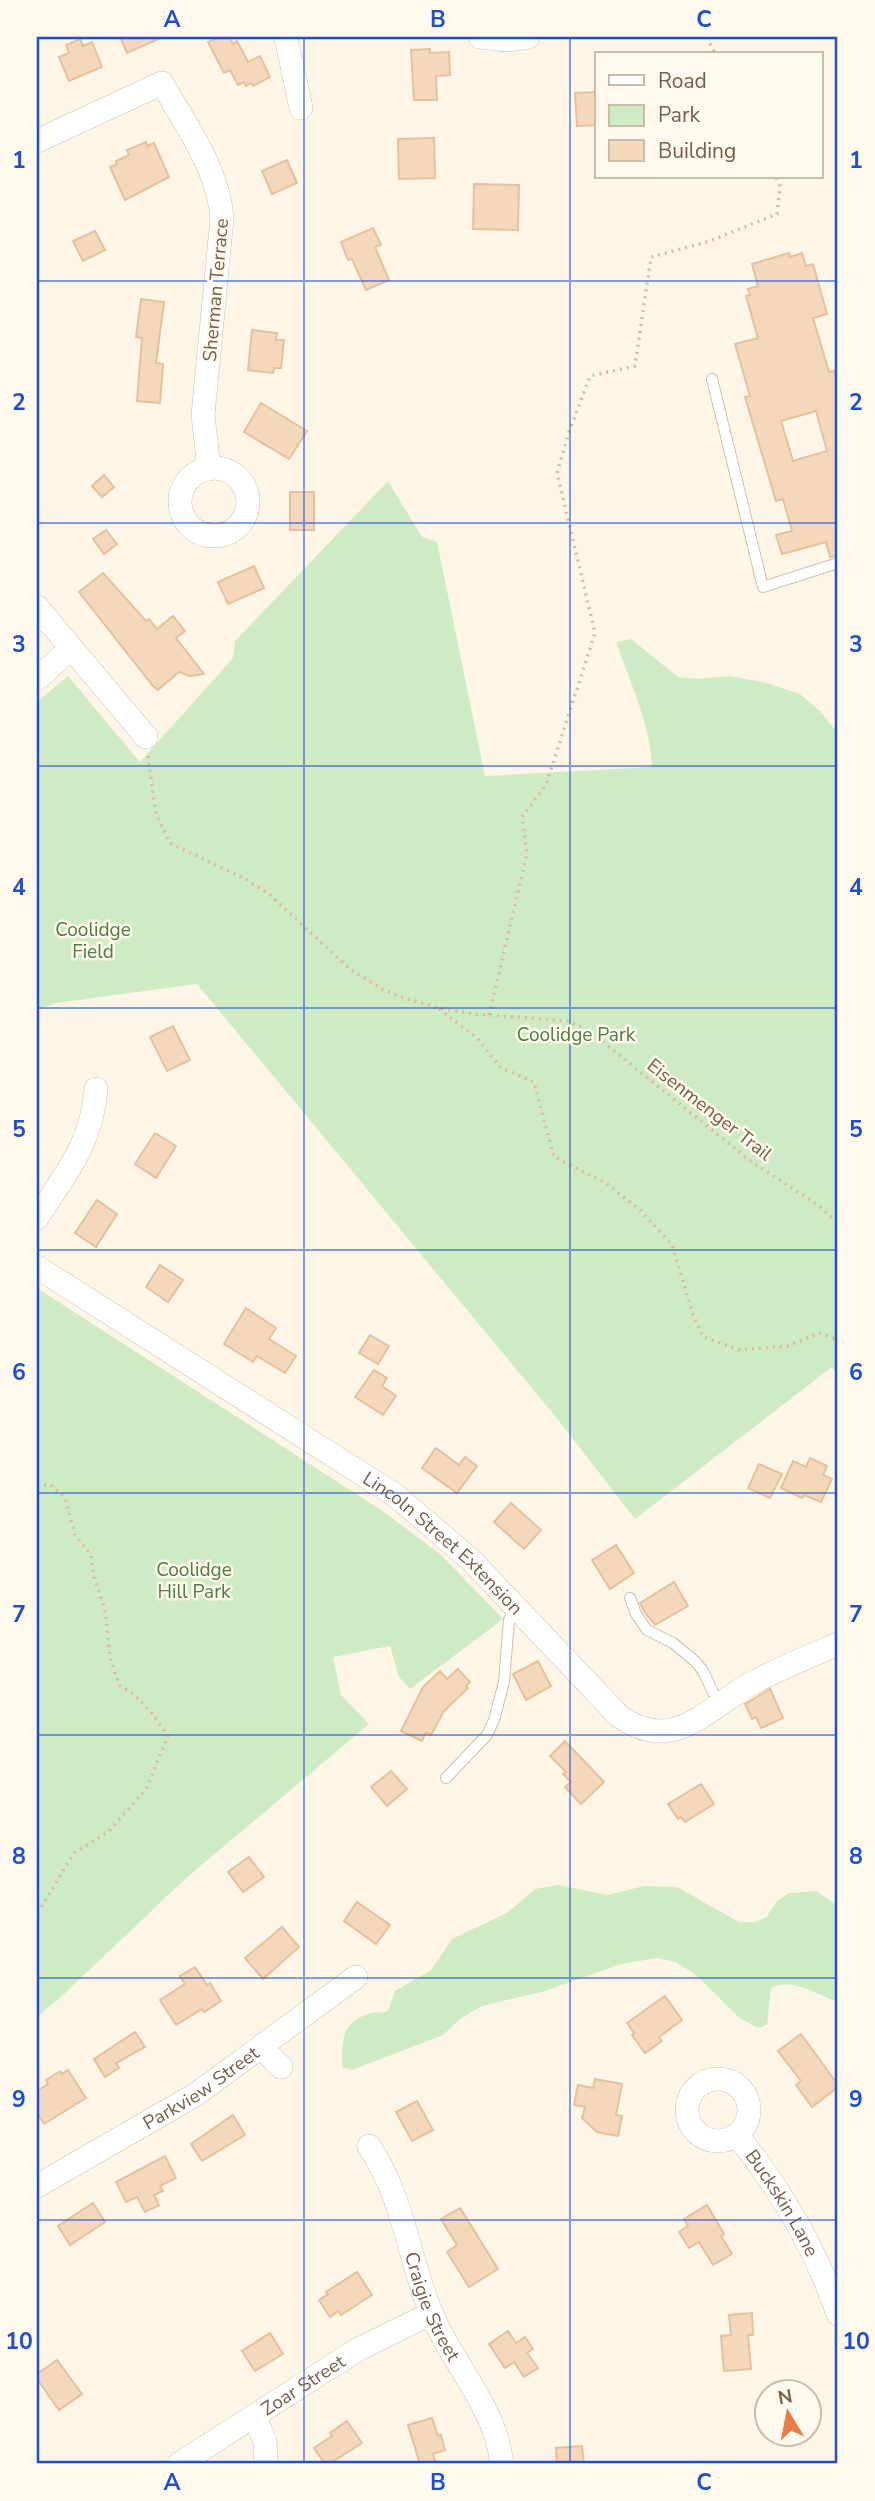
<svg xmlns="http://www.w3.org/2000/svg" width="875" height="2501" font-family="'Nunito Sans',sans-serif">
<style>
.green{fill:#cfebc3}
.building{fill:#f3d8bc;stroke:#e6c09c;stroke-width:2;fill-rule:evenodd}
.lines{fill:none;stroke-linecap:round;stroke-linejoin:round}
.service-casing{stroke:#cfbfab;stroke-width:12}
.minor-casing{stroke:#cfbfab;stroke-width:24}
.path{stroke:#d8bb9f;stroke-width:3.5;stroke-dasharray:2 5;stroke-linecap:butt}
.service{stroke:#fff;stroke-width:10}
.minor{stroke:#fff;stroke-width:23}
.grid{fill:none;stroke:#1d4ed8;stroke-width:2;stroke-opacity:0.55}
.labels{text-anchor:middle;stroke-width:5;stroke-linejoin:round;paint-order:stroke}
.street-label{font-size:19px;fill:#775e49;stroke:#fffaed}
.park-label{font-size:19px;fill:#4c7d41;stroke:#fffaed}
.neatline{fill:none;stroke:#1d4ed8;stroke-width:2.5}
.grid-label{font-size:23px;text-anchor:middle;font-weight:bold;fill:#1d4ed8}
</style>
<rect width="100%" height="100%" fill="#fdf6e6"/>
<!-- green -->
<g class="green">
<path d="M388,481L422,537L437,542L485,776L652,767C650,722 630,683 616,642L631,639L678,677L698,679L730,676L767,683L800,694L821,712L838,734V1376L832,1367L635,1519L559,1421L197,984L56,1003L37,1010V702L68,676L140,762L233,658L235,641Z"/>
<polygon points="37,1288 384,1512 440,1554 503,1619 410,1689 399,1677 390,1646 333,1657 341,1695 369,1724 184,1880 64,1994 37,2017"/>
<path d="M558,1885L607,1895L644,1886L677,1887L739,1922H755L767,1917L776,1902L789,1893L816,1891L838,1906V2002C817,1995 793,1977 771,1988L767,2025L758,2028L738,2017L696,1975L676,1962L657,1958L621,1964L545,1991L482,2006L460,2019L443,2035L352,2070L342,2067C342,2041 341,2021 371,2013C377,2012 382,2013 388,2011L395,1991L431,1970L452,1939L507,1913L535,1889Z"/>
</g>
<!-- building -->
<g class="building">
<polygon points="120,37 163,37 127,53"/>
<polygon points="219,37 229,37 233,44 237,41 248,62 260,56 270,77 253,86 251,83 246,86 244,82 238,85 230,70 224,73 208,42"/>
<polygon points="80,39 83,46 92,42 102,67 69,81 59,57 69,53 66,45"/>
<polygon points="430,49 430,53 449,52 450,75 436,76 437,100 414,100 411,50"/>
<polygon points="597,92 597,125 577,126 575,93"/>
<polygon points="434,138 435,178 399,179 398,139"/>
<polygon points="146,142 147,146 154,143 169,177 125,200 110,167 117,164 116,161 129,155 127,150"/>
<polygon points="287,160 297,183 272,194 262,171"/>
<polygon points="474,184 519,185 518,230 473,229"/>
<polygon points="373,228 381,245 375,247 389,280 366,290 352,259 348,260 341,242"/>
<polygon points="95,231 105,250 83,261 73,241"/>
<path d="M789,253L790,257L802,253L806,266L813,264L827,314L813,318L829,372L834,371L838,384V555L830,557L826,542L782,554L776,535L792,531L783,499L776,501L745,397L750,396L735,344L758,338L746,296L750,295L748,289L758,286L752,264ZM816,411L827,451L793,461L781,421Z"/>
<polygon points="141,299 164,302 156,363 163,364 160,403 137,401 142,338 136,337"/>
<polygon points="252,330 277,333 276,340 284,340 281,368 274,368 273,373 248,370"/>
<polygon points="261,403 307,431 289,459 244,432"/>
<polygon points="104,475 114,487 102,497 92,486"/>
<rect x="290" y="492" width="24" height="38"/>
<polygon points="106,530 117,544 104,554 93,539"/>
<polygon points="254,566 264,588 228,604 218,582"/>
<polygon points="103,573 146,621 149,619 157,629 173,616 185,631 176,638 204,674 190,676 179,672 158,690 153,686 79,592"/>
<polygon points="173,1026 190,1060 167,1071 150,1037"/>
<polygon points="155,1133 176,1146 156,1178 135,1164"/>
<polygon points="97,1200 117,1214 96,1247 75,1233"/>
<polygon points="160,1265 183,1280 168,1302 146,1287"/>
<polygon points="246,1308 276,1328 269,1339 296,1356 285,1373 257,1356 253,1362 224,1344"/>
<polygon points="370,1335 389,1346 378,1364 359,1353"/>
<polygon points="374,1370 387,1378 382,1386 396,1396 383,1415 355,1397"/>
<polygon points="436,1448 459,1465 465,1457 477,1466 457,1493 422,1468"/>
<polygon points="810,1458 827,1466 823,1475 832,1479 821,1502 804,1495 802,1498 781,1488 793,1461 806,1467"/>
<polygon points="759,1464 782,1474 770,1498 748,1488"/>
<polygon points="511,1503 541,1530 524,1549 494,1522"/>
<polygon points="616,1545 634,1573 610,1589 592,1560"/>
<polygon points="674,1582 688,1606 655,1625 644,1611 640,1603"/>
<polygon points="538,1661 551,1686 526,1700 513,1674"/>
<polygon points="458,1669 470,1682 466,1686 468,1688 444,1711 431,1735 426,1732 422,1741 401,1731 423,1687 440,1671 447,1679"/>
<polygon points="770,1689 783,1718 761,1728 756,1717 752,1719 745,1704"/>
<polygon points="565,1741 604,1782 581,1804 565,1787 571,1782 563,1774 566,1772 550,1756"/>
<polygon points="391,1771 407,1789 387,1806 371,1787"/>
<polygon points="701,1784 714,1804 685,1822 681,1817 678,1819 668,1804"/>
<polygon points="249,1857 264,1877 243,1892 228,1872"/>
<polygon points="357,1902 390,1925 376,1944 344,1921"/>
<polygon points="282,1927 299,1947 263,1979 245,1958"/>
<polygon points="195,1967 207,1985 210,1983 221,2001 204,2012 202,2009 176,2025 160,2000 185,1984 180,1976"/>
<polygon points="665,1996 682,2020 659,2037 662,2041 645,2053 632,2035 634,2033 627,2023"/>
<polygon points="135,2032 145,2047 116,2063 119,2068 105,2077 94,2059"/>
<polygon points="801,2034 838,2085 838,2087 812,2107 796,2085 801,2081 778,2051"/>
<polygon points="68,2070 86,2098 44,2124 37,2113 37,2091 48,2084 46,2080 60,2071 62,2074"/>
<polygon points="595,2079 622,2084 616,2115 622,2116 618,2136 597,2132 582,2118 585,2107 574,2105 578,2085 593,2088"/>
<polygon points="417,2101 433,2130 412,2141 396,2112"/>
<polygon points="233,2115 245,2135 202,2161 191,2144"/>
<polygon points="165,2156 176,2178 160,2186 163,2191 154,2195 159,2205 145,2212 137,2197 126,2202 116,2182"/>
<polygon points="93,2203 105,2222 70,2245 58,2226"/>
<polygon points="707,2205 724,2234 721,2236 732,2254 713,2265 699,2242 689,2248 679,2232 688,2226 684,2219"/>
<polygon points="460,2208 498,2269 469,2287 447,2252 457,2245 441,2219"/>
<polygon points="357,2272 372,2295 341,2315 338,2311 330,2317 319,2300 328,2294 326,2292"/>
<polygon points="752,2313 753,2335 748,2335 751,2369 724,2371 721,2336 731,2335 729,2315"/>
<polygon points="508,2331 516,2343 525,2337 533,2349 527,2353 538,2368 524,2377 514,2362 505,2368 489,2344"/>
<polygon points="270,2333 283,2354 255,2371 242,2351"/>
<polygon points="57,2360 82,2394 59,2410 37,2379 37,2374"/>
<polygon points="432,2418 438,2436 441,2435 445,2450 433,2454 436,2464 420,2464 408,2425"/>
<polygon points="347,2421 362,2443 329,2464 325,2464 314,2448 332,2436 330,2433"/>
<polygon points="582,2446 584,2464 557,2464 556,2448"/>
</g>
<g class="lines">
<!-- service casing -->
<g class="service-casing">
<g id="service">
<polyline points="712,379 763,587 838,563"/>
<polyline points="630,1598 636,1614 647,1630 673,1643 696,1662 703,1671 719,1705"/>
<polyline points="446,1778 487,1735 494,1720 504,1682 509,1620 516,1606"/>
</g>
</g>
<!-- minor casing -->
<g class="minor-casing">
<g id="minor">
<polyline points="286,37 301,108"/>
<polyline points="480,37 507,40 528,37"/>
<path d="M37,141L162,83C186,126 218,168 222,218L203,415L209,469"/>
<circle cx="214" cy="502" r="34"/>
<polyline points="37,607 146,737"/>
<polyline points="37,679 71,648"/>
<path d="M37,1218C65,1174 92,1144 96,1089"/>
<path id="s1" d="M37,1267L395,1495L471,1560L619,1716C675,1756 707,1707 754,1682C781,1668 810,1656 838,1644"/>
<polyline points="262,2048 281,2067"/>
<circle cx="718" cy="2110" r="31"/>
<path id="s2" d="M737,2135C781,2190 815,2247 838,2314"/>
<path id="s3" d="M369,2146C405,2200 408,2258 432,2315C454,2366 496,2408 502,2464"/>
<path id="s4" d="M37,2186L195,2095L356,1977"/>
<polyline points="255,2417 265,2441 266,2464"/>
<path id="s5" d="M179,2464L357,2350L432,2313"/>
</g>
</g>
<!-- path -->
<g class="path">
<polyline points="707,37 715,54"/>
<polyline points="148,756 156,814 170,843 247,880 269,894 351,970 382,989 404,998 438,1008 475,1014 569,1021 592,1033 749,1160 818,1205 838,1223"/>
<polyline points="439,1009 477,1038 501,1068 534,1082 554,1157 606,1183 640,1210 672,1245 693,1314 703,1337 740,1350 787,1346 820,1333 838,1340"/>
<polyline points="489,1015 527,854 522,817 546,785 595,633 557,473 569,432 590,376 635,366 651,257 710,241 777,214 780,186 776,177"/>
<polyline points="37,1485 51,1485 65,1498 75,1535 91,1555 94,1577 105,1610 110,1657 119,1685 133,1694 152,1713 168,1736 146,1789 108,1832 74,1853 37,1914"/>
</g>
<!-- service -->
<use href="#service" class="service"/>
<!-- minor -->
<use href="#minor" class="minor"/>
</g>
<!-- grid -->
<path class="grid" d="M304,37V2464M570,37V2464M37,281H838M37,523H838M37,766H838M37,1008H838M37,1250H838M37,1493H838M37,1735H838M37,1978H838M37,2220H838"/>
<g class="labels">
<!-- street labels -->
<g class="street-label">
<text transform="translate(215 290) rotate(-85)" y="7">Sherman Terrace</text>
<text transform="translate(710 1109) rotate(38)" y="7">Eisenmenger Trail</text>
<text dy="7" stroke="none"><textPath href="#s1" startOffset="492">Lincoln Street Extension</textPath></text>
<text dy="7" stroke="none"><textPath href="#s4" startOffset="191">Parkview Street</textPath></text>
<text dy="7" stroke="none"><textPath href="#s2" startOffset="82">Buckskin Lane</textPath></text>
<text dy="7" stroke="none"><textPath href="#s3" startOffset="173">Craigie Street</textPath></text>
<text dy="7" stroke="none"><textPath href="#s5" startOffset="147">Zoar Street</textPath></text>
</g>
<!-- park labels -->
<g class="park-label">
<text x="93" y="936">Coolidge<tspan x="93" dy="22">Field</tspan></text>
<text x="576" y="1041">Coolidge Park</text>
<text x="194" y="1576">Coolidge<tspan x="194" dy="22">Hill Park</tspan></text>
</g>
</g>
<!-- border -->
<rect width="875" height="2501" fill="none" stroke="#fffaed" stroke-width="77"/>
<!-- legend -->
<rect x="595" y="52" width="228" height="126" fill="#fffaed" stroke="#c9bcab" stroke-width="2"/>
<rect x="609" y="75" width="35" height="10" fill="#ffffff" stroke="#c9bcab" stroke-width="2"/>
<text x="658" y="88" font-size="21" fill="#775e49">Road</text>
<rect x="609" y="105" width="35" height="21" fill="#cfebc3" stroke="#c9bcab" stroke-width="2"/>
<text x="658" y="122" font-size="21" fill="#775e49">Park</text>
<rect x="609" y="140" width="35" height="21" fill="#f3d8bc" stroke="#c9bcab" stroke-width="2"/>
<text x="658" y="158" font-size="21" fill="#775e49">Building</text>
<!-- north arrow -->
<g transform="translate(788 2413) rotate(350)"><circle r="33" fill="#fffaed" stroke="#c9bcab" stroke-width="2"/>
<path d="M0-5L12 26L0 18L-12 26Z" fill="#ea7c48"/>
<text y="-10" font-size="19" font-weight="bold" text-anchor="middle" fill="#775e49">N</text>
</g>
<rect x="38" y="38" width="798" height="2424" class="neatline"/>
<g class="grid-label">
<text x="172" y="27">A</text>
<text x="438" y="27">B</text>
<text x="704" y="27">C</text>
<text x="19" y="168">1</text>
<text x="856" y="168">1</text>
<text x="19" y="410">2</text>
<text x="856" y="410">2</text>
<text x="19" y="652">3</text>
<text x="856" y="652">3</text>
<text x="19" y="895">4</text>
<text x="856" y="895">4</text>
<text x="19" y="1137">5</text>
<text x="856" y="1137">5</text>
<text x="19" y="1380">6</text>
<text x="856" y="1380">6</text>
<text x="19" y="1622">7</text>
<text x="856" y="1622">7</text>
<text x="19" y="1864">8</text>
<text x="856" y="1864">8</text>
<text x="19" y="2107">9</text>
<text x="856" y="2107">9</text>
<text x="19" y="2349">10</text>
<text x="856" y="2349">10</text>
<text x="172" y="2490">A</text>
<text x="438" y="2490">B</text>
<text x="704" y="2490">C</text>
</g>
</svg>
